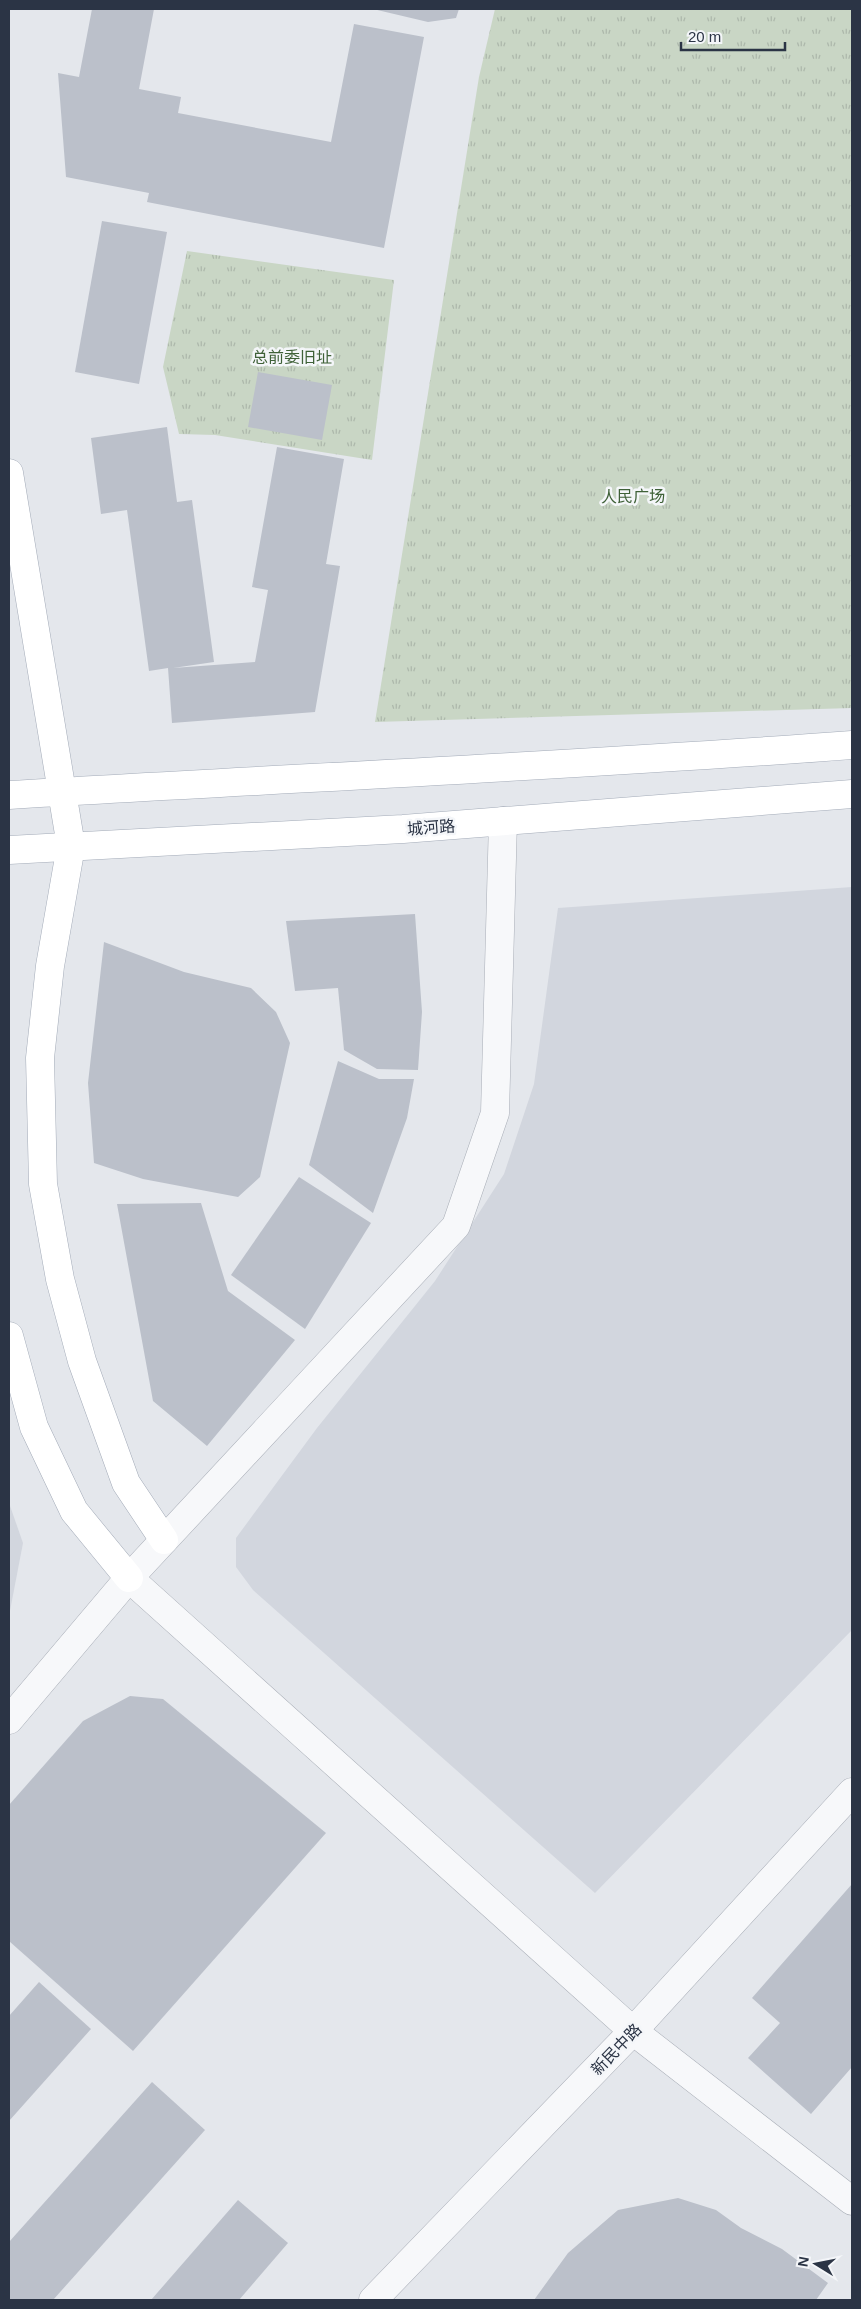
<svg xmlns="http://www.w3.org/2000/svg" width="861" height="2309" font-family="Arial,'Noto Sans SC',sans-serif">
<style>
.built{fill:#d2d6de}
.park{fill:url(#park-tufts)}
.building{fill:#bbc0ca}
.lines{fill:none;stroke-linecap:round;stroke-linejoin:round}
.minor-casing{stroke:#a9aeb7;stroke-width:29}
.major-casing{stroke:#a3abb8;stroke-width:29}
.minor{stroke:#f7f8fa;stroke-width:28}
.major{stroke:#fff;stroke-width:28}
.labels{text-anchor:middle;stroke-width:5;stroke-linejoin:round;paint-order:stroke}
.park-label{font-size:16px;fill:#3f6138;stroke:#f4f6f9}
.street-label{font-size:16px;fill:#2b3445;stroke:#f4f6f9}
</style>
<defs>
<pattern id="park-tufts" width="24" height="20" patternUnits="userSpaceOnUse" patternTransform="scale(1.25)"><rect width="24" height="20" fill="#c9d6c5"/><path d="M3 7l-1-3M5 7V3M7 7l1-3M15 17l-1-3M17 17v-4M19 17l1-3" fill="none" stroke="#adb8ab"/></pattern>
</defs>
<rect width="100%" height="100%" fill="#e4e7ec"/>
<!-- built -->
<g class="built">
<polygon points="852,887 852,1630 595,1893 253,1590 236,1567 236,1538 317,1428 435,1281 504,1174 534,1084 558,908"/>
<polygon points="9,1503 23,1543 9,1616"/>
</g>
<!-- park -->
<g class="park">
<polygon points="495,9 852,9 852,708 375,722 479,77"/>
<polygon points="187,251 394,280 372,460 215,435 179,434 163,367"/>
</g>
<!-- building -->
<g class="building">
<polygon points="92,9 154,9 139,89 181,97 178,113 331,142 354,24 424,37 384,248 147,202 149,193 66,177 58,73 79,77"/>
<polygon points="373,9 459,9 456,18 428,22"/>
<polygon points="102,221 167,232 139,384 75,372"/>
<polygon points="258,372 332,385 322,440 248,427"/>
<polygon points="167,427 177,502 192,500 214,662 173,668 255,662 268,590 252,587 277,447 344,459 326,564 340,566 315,712 172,723 168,668 149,671 127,510 101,514 91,438"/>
<polygon points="415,914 422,1012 418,1070 377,1069 344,1050 338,988 295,991 286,921"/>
<polygon points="104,942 184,972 251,988 276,1012 290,1043 260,1177 238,1197 143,1179 94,1163 88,1083"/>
<polygon points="338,1061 379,1079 414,1079 407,1118 373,1213 309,1165"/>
<polygon points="299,1177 371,1223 305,1329 231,1275"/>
<polygon points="201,1203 228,1291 295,1340 207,1446 153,1401 117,1204"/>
<polygon points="130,1696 163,1699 326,1833 133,2051 9,1941 9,1805 83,1721"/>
<polygon points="852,1884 852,2067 811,2114 748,2058 780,2023 752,1998"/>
<polygon points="39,1982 91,2029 9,2121 9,2016"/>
<polygon points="152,2082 205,2130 53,2300 9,2300 9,2242"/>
<polygon points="678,2198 716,2210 741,2228 782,2249 828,2283 816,2300 534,2300 568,2253 618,2210"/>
<polygon points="238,2200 288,2243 239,2300 151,2300"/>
</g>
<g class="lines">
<!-- minor casing -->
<g class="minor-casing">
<g id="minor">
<polyline points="129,1578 633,2031 852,2201"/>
<polyline points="9,1720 129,1578 456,1226 495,1113 503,821"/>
<polyline points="373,2300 633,2031 852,1792"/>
</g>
</g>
<!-- major casing -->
<g class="major-casing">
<g id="major">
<polyline points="9,473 71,846 50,966 40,1058 43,1184 60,1279 82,1361 126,1483 164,1540"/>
<path d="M9,795C290,778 571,766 852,745"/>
<polyline points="9,850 403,829 852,794"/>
<polyline points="9,1336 34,1427 74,1511 129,1578"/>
</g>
</g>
<!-- minor -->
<use href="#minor" class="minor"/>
<!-- major -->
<use href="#major" class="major"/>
</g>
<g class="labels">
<!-- park labels -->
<g class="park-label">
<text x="292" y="363">总前委旧址</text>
<text x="633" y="502">人民广场</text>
</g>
<!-- street labels -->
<g class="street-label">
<text transform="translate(431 827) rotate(-4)" y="6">城河路</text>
<text transform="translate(616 2049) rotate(-46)" y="6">新民中路</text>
</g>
</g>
<!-- border -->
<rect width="861" height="2309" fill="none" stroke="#2b3445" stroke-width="20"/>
<!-- north arrow -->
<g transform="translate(816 2264) rotate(280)" stroke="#f4f6f9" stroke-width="4" paint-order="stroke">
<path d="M0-4L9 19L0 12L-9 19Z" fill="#2b3445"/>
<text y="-8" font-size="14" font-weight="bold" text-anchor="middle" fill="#2b3445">N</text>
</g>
<!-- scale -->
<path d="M681 42v8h104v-8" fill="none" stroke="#2b3445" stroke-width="2.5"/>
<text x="688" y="42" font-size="15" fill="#2b3445" stroke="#f4f6f9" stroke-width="4" paint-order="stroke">20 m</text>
</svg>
